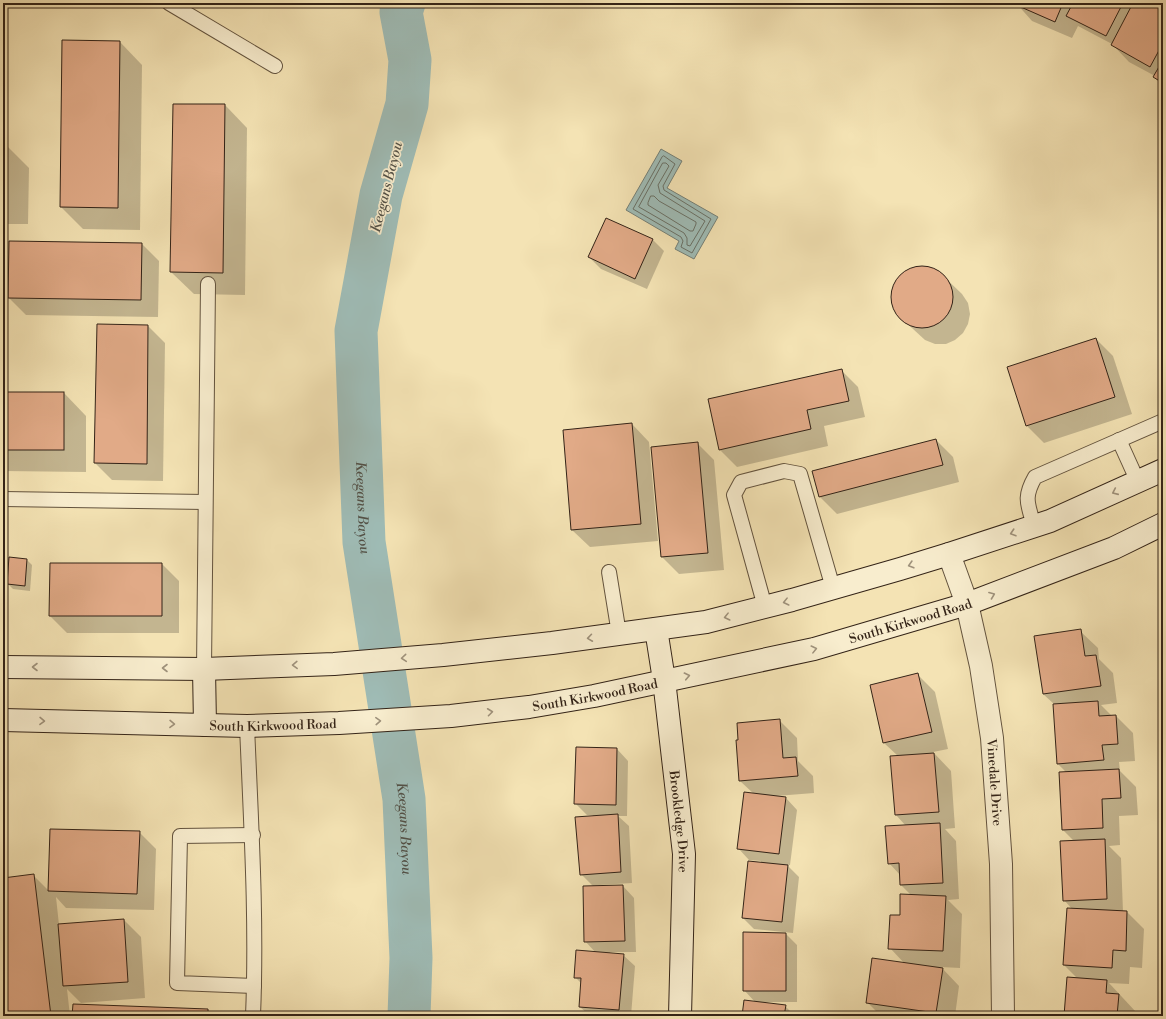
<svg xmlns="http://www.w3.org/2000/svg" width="1166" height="1019" font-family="'Libre Bodoni',serif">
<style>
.water{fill:#9fbcb6;stroke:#747f76}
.shadow{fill:#0003}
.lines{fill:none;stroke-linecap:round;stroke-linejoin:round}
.shore{stroke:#697066;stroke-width:1}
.stream{stroke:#747f76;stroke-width:7}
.river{stroke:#9fbcb6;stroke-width:43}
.building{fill:#e1aa87;stroke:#332317}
.lane-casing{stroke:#63533e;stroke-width:16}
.street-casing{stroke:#63533e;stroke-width:24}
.secondary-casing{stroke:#332317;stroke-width:24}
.lane{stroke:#f8edce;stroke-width:14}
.street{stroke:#f8edce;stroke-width:22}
.secondary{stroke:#f8edce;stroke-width:22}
.oneway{stroke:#9f927c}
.labels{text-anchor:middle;stroke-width:3.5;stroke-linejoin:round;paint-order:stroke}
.street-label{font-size:13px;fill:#332317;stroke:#f8edce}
.water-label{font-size:14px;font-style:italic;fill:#535147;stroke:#f8edce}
</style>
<rect width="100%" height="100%" fill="#f4e3b4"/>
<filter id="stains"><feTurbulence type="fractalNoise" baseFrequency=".005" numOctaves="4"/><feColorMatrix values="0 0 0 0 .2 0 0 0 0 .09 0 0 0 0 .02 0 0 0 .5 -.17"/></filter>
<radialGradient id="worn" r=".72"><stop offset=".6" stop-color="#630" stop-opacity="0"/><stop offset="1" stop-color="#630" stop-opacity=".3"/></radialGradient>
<!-- water -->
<polygon class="water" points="661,149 682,161 667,188 718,217 694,259 675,249 679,241 626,210"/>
<!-- shadow -->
<g class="shadow">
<polygon points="1016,3 1163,3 1163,86 1154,77 1155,76 1129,62 1112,44 1078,26 1072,38 1032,21"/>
<polygon points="120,42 142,65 140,230 83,229 61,207"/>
<polygon points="174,105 225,105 247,128 245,295 194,294 171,272"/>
<polygon points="3,146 7,146 29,168 28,224 3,224"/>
<polygon points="606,219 653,240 664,251 647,289 601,269 589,257"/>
<polygon points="10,242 142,244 159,261 158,317 26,315 9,298"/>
<polygon points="3,249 5,251 4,284 3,284"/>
<polygon points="916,267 927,267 937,270 962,294 968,303 970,314 968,324 963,333 955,340 946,344 935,344 925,340 900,317 894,307 892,297 894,287 899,278 907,271"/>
<polygon points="148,326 165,343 163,481 112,480 95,463"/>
<polygon points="1096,339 1113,356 1132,414 1044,443 1027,426 1009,367"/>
<polygon points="841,370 858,387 865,417 824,426 828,446 737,467 720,450"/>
<polygon points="3,393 64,393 86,416 86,472 3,471"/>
<polygon points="632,424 649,442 658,541 590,547 572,530 564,431"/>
<polygon points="936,440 953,457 959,482 837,514 820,497"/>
<polygon points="697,443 714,460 724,570 679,574 662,557"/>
<polygon points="27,560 32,565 30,591 13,589 8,584"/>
<polygon points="162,564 179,581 179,633 67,633 50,616"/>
<polygon points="1080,631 1098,648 1099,659 1113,673 1117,703 1101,705 1112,716 1116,716 1133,733 1135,761 1119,762 1120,771 1136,787 1138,815 1119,816 1120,845 1109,846 1121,858 1123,912 1127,912 1144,929 1142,968 1130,967 1129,984 1109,983 1136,1012 1135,1016 1065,1016 1078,979 1064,965 1072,909 1064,900 1075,842 1063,830 1060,773 1067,773 1058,764 1054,704 1043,694"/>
<polygon points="918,675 935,692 948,749 933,752 951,771 955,828 945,829 956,841 959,899 948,900 962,914 960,968 941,967 959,986 955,1016 881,1016 867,1002 905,964 890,948 901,916 912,896 901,885 901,876 889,863 906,826 896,815 898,756 884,743 871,686"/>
<polygon points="779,720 797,738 798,761 813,776 814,793 776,796 786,798 797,810 790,865 787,865 799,877 793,933 754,929 743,918 761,861 749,860 738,848 754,794 740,781"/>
<polygon points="617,749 628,761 627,816 618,816 629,826 632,883 600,885 600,887 623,886 634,898 636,952 610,952 610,954 623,955 635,966 631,1016 590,1016 580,1007 582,984 575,977 596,953 585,941 594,887 581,874 593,815 587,815 575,803"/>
<polygon points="139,832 156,849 154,910 66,908 56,897 59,925 124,920 141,937 145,998 81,1003 67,989 70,1016 3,1016 3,879 33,875 49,891"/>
<polygon points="786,934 797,945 797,1002 766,1002 766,1004 785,1006 795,1016 743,1016 755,1002 744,990"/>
<polygon points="208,1010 214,1016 73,1016"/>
</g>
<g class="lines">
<!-- shore -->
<g class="shore">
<polygon points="664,156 675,164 663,186 664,190 711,219 692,253 681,247 683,241 681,237 633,209 662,157"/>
<polygon points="663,163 666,163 669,166 658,185 660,193 705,221 690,246 687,245 687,238 684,233 639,207"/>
<polygon points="651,196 654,196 659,201 696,222 696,224 693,231 690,231 648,205 648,203"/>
</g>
<!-- stream -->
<polyline class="stream" points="385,3 401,12"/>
<!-- river -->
<path class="river" id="s1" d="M404,3L401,12L410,60L407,104L381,195L356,331L364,542L404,799L411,958L409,1016"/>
</g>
<!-- building -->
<g class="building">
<polygon points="1014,3 1063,3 1055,22 1014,4"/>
<polygon points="1073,3 1123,3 1106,36 1066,16"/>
<polygon points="1133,3 1163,3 1161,7 1163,8 1163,43 1150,67 1111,45"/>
<polygon points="62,40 120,41 118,208 60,207"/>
<polygon points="1163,60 1163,83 1153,77"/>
<polygon points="173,104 225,104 223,273 170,272"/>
<polygon points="3,145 7,145 6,202 3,202"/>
<polygon points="606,218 653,239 635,279 588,257"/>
<polygon points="9,241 142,243 141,300 8,298"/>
<circle cx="922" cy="297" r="31"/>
<polygon points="97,324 148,325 147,464 94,463"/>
<polygon points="1096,338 1115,397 1026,426 1007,367"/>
<polygon points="842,369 849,401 807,410 811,429 719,450 708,399"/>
<rect x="3" y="392" width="61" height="58"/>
<polygon points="632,423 641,524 571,530 563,430"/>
<polygon points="936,439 943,465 819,497 812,471"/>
<polygon points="698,442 708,553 661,557 651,447"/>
<polygon points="9,557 27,559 25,586 7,584"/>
<polygon points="50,563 162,563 162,616 49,616"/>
<polygon points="1081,629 1085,656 1096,655 1101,686 1043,694 1034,636"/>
<polygon points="918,673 932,732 883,743 870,685"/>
<polygon points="1098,701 1099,716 1116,715 1118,744 1102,745 1104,760 1057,764 1053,704"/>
<polygon points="780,719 783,758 796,757 798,776 739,781 736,740 738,740 737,723"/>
<polygon points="576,747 617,748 616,805 574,804"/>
<polygon points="934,753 939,812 895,815 890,756"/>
<polygon points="1119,769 1121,798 1102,799 1103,828 1062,830 1059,772"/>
<polygon points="744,792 786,797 779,854 737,849"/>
<polygon points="618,814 621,872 580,875 575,817"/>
<polygon points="940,823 943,883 900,885 899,863 888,864 885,826"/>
<polygon points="50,829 140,831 137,894 48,891"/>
<polygon points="1105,839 1107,899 1063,901 1060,841"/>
<polygon points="748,861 788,865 782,922 742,918"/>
<polygon points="34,874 51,1016 3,1016 3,878"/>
<polygon points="623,885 625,941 584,942 583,886"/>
<polygon points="900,894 946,896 943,951 888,949 890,915 900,915"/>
<polygon points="1067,908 1127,911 1126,951 1113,950 1112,968 1063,965"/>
<polygon points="124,919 128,982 63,986 58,924"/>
<polygon points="743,932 786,933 786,991 743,991"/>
<polygon points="576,950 624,954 619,1010 579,1007 581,978 574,978"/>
<polygon points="872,958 943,968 936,1013 866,1003"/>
<polygon points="1067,977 1107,980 1106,993 1119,994 1117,1016 1064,1016"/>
<polygon points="744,1000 786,1005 784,1016 742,1016"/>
<polygon points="73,1004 208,1009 208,1016 72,1016"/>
</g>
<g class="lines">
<!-- lane casing -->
<g class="lane-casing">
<g id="lane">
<polyline points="169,3 275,66"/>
<polyline points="1119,440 1138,482"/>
<polyline points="3,499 205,502"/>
<path d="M1034,526C1028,504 1023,498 1035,477L1163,421"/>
<polyline points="609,572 619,634"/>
<polyline points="765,607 734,495 741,482 784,471 800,474 833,588"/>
<polyline points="204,669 208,284"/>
<path d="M247,726C251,823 257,919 253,1016"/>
<polyline points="253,835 180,836 177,983 254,986"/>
</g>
</g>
<!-- street casing -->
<g class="street-casing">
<g id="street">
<path id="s2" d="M949,554L967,604L981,666L992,738L1001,864L1003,1016"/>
</g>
</g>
<!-- secondary casing -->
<g class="secondary-casing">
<g id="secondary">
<path id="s3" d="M656,629L664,680L684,854L680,1016"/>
<polyline points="3,667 204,669 334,664 443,655 552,643 706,622 792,600 900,569 949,554 1050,521 1163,470"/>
<polyline points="204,669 205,725"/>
<path id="s4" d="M3,720L247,726L339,723L451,716L529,707L594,696L814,649L967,604L1114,548L1163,524"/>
</g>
</g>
<!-- lane -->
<use href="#lane" class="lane"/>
<!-- street -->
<use href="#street" class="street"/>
<!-- secondary -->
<use href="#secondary" class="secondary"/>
</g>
<!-- one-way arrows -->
<defs><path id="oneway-chevron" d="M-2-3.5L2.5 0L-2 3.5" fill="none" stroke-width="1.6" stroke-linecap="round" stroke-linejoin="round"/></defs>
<g class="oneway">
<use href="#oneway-chevron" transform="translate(1115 492) rotate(156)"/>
<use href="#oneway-chevron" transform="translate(1013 533) rotate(162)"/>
<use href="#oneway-chevron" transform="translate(911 565) rotate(164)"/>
<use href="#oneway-chevron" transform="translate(992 595) rotate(-21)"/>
<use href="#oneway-chevron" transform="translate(786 602) rotate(166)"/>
<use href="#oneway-chevron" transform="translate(727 617) rotate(166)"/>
<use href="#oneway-chevron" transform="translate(590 638) rotate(172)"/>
<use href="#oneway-chevron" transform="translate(814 649) rotate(-14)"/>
<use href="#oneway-chevron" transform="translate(404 658) rotate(175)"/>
<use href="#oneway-chevron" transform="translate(295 665) rotate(178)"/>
<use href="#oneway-chevron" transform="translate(35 667) rotate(-180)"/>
<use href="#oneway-chevron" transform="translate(165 668) rotate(-180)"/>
<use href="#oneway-chevron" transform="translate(687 676) rotate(-12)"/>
<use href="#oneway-chevron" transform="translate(490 712) rotate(-7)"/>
<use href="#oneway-chevron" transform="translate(42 721) rotate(1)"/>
<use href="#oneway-chevron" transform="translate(378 721) rotate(-3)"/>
<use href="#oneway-chevron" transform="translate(172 724) rotate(1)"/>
</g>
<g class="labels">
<!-- street labels -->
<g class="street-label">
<text dy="5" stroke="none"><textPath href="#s4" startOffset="918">South Kirkwood Road</textPath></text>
<text dy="5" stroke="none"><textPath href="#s4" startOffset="594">South Kirkwood Road</textPath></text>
<text dy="5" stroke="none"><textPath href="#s4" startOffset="270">South Kirkwood Road</textPath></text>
<text dy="5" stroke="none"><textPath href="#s2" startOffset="234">Vinedale Drive</textPath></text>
<text dy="5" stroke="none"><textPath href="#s3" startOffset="194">Brookledge Drive</textPath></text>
</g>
<!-- water labels -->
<g class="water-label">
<text transform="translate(386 187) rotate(-76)" y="5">Keegans Bayou</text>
<text dy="5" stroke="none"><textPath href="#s1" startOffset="512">Keegans Bayou</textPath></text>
<text dy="5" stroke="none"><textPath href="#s1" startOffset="836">Keegans Bayou</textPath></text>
</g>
</g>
<!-- margin -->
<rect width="1166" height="1019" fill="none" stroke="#f4e3b4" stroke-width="16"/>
<rect x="4" y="4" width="1158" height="1011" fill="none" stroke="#332317" stroke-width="2"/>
<rect x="8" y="8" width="1150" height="1003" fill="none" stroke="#332317"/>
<rect width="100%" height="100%" filter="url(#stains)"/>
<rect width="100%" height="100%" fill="url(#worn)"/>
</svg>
